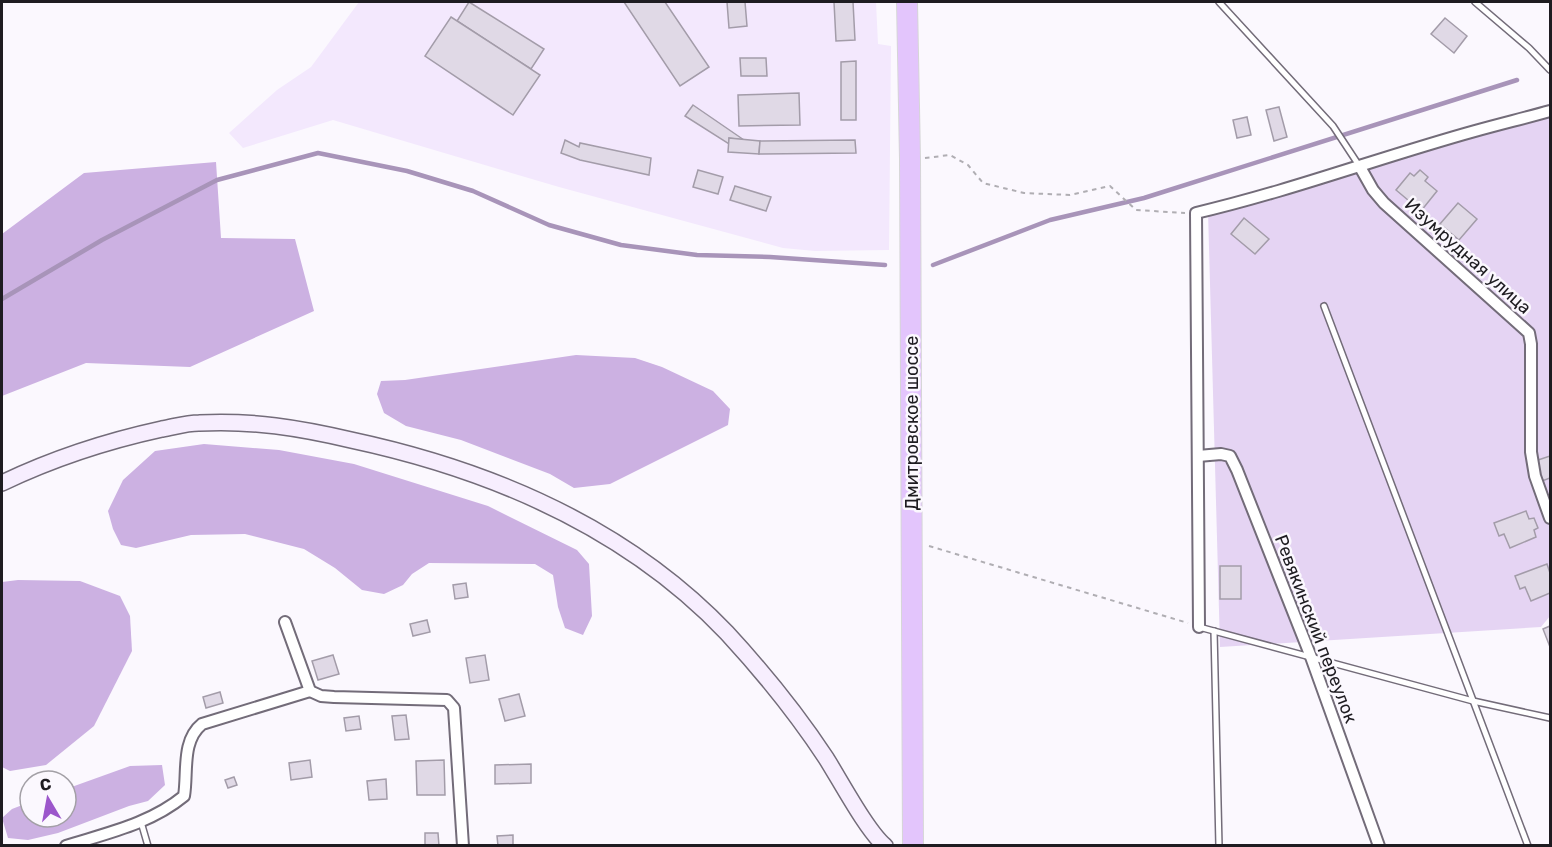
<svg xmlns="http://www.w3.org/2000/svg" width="1552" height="847" font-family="Rubik,sans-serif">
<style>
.built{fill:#f3e8fd}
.green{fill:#e5d4f3}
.forest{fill:#ccb1e2}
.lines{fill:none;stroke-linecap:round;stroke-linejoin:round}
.stream{stroke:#a894b9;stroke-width:4.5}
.building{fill:#e0d9e6;stroke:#a39ca9;stroke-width:1.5}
.lane-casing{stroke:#736c79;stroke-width:8}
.street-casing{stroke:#736c79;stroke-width:14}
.secondary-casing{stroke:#736c79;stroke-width:18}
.highway-casing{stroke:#d6d6d7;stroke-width:22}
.path{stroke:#b0aeb3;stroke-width:2;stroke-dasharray:4.5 4.5;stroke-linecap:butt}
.lane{stroke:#fff;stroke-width:5}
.street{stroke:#fff;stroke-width:10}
.secondary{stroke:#f7eefe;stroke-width:15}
.highway{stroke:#e3c5fc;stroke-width:20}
.labels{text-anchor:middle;stroke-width:5;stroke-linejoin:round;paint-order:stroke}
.street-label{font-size:18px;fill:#1e1c21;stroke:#fbf8fe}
</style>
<rect width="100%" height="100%" fill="#fbf8fe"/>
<!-- built -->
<polygon class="built" points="359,2 876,2 878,44 891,46 889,250 815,251 783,248 559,187 333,120 243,148 229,133 277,90 311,67"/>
<!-- green -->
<polygon class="green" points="1550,104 1550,616 1541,627 1220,647 1208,211 1445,133"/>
<!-- forest -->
<g class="forest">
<polygon points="216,162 221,238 295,239 314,311 190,367 86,363 2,396 2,234 84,173"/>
<polygon points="576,355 635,358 662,367 713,391 730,409 728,425 610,484 574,488 550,474 461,440 406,426 384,413 377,394 381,381 405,380"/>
<polygon points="204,444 279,450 354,464 488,506 577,550 589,564 592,616 583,635 565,628 558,607 553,575 535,564 429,563 412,574 403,585 384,594 362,590 335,568 304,549 245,534 191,535 136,548 121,545 113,529 108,511 123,480 155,451"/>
<polygon points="18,580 80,581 120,596 130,616 132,651 94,726 46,765 10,771 2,767 2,582"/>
<polygon points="162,765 165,785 148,801 129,806 58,833 28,840 8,838 2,818 12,809 30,802 30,817 66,817 66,789 130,766"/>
</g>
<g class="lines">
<!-- stream -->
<g class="stream">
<polyline points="933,265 1050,220 1144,198 1517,80"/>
<polyline points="2,299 102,240 217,180 318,153 407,171 473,191 549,225 621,245 697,255 770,257 885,265"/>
</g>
</g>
<!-- building -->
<g class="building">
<polygon points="469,2 544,49 531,69 457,21"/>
<polygon points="624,2 665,2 709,67 680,86"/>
<polygon points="727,2 745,2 747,26 729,28"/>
<polygon points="834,2 853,2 855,40 836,41"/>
<polygon points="451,17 540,75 513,115 425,56"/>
<polygon points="1445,18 1467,36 1454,53 1431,34"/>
<polygon points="740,58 766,58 767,76 741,76"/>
<polygon points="856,61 856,120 841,120 841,62"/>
<polygon points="799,93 800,125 739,126 738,95"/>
<polygon points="693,105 744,140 729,138 729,144 685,116"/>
<polygon points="1279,107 1287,137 1274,141 1266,110"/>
<polygon points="1247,117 1251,135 1237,138 1233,120"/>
<polygon points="729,138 760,141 759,154 728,152"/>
<polygon points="565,140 579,147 580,143 651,158 649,175 580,160 561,153"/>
<polygon points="855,140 856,153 759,154 760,141"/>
<polygon points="698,170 723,177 718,194 693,187"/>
<polygon points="1420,170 1428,177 1425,181 1437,191 1421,211 1396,190 1410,173 1414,176"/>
<polygon points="735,186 771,197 766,211 730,200"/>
<polygon points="1458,203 1477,219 1459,240 1440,224"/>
<polygon points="1244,218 1269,239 1255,254 1231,234"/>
<polygon points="1550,456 1550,478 1542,481 1535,461"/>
<polygon points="1526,511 1529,519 1534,518 1538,528 1534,530 1536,537 1510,548 1504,534 1499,536 1494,523"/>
<polygon points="1547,564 1550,573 1550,593 1531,601 1525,587 1520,589 1515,576"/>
<rect x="1220" y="566" width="21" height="33"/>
<polygon points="466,583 468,597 455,599 453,585"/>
<polygon points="427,620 430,632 413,636 410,624"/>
<polygon points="1550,626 1550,647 1543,629"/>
<polygon points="333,655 339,674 318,680 312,661"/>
<polygon points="485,655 489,680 470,683 466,658"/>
<polygon points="220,692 223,703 206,708 203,697"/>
<polygon points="519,694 525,716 505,721 499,699"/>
<polygon points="406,715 409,739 395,740 392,716"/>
<polygon points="359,716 361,729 346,731 344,718"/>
<polygon points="310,760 312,777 291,780 289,763"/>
<polygon points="444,760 445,795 417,795 416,761"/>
<polygon points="531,764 531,783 495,784 495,765"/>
<polygon points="234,777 237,785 228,788 225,780"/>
<polygon points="386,779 387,799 369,800 367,781"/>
<polygon points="425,833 438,833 439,846 425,846"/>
<polygon points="513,835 513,846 498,846 497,836"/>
</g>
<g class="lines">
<!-- lane casing -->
<g class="lane-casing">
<g id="lane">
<polyline points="1219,2 1333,126 1360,167"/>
<polyline points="1475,2 1529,48 1550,70"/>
<polyline points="1324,306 1528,846"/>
<polyline points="1199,627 1473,701 1550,718"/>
<polyline points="1214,631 1219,846"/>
<polyline points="141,822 148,846"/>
</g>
</g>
<!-- street casing -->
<g class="street-casing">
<g id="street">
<polyline points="1360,167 1373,190 1384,203 1529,333 1531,344 1531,452 1535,476 1550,518"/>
<polyline points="1198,456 1221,454 1230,456 1237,470 1311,657 1379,846"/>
<polyline points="285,622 310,691 321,696 334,697 447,700 454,708 463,846"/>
<path d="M1199,627L1196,213C1290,191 1381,157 1475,131C1500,124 1525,118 1550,111"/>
<path d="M66,846C107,833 150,824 184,796C188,773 181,741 202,724L310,691"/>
</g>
</g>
<!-- secondary casing -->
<g class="secondary-casing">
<path id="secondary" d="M2,483C52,459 107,441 162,429C174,427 186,423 199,423C251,420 300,428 351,440C491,470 627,528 727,633C763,672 797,714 826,758C840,780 867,831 885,846"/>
</g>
<!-- highway casing -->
<g class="highway-casing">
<polyline id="highway" points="907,2 910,159 913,846"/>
</g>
<!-- path -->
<g class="path">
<polyline points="925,158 950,155 968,165 983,183 1024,193 1070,195 1110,186 1136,210 1185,213"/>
<polyline points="929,546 1188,623"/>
</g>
<!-- lane -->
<use href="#lane" class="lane"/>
<!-- street -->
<use href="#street" class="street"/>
<!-- secondary -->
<use href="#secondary" class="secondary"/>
<!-- highway -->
<use href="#highway" class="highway"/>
</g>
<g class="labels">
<!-- street labels -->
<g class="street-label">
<text transform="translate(1468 256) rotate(42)" y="6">Изумрудная улица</text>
<text transform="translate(912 423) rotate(-90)" y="6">Дмитровское шоссе</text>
<text transform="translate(1316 629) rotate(69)" y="6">Ревякинский переулок</text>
</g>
</g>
<!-- border -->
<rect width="1552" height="847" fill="none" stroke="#1e1c21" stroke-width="6"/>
<!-- north arrow -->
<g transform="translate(48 799) rotate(350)"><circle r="28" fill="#fbf8fe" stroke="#a3a0a6" stroke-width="1.5"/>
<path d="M0-4.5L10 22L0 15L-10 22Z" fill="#9c57cb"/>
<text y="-9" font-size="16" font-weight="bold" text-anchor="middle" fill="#1e1c21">С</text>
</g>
</svg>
